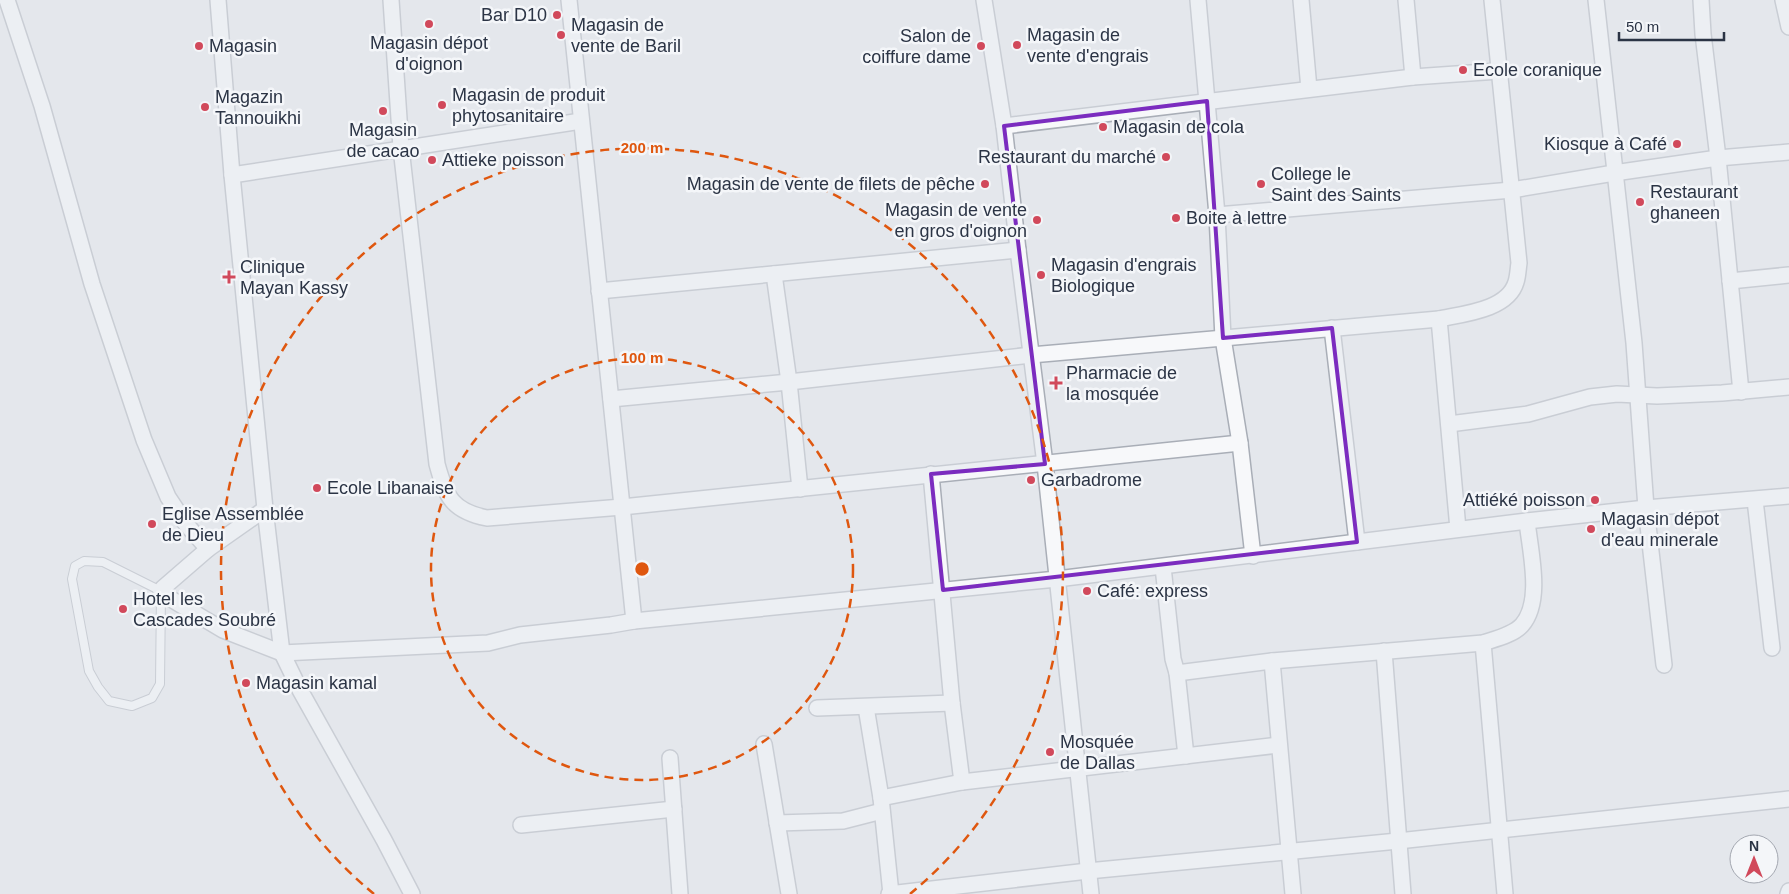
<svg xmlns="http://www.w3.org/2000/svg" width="1789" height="894" font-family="Helvetica,sans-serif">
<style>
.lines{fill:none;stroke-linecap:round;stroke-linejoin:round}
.lane-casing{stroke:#a9aeb7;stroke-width:10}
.street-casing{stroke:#a9aeb7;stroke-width:18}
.lane{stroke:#f7f8fa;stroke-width:8}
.street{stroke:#f7f8fa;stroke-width:15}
.marked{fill:none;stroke:#7b2cbf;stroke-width:4;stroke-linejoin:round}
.ring{fill:none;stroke:#df570f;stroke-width:2.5;stroke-dasharray:9 6}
.poi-dot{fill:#d1495b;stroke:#f4f6f9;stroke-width:2}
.labels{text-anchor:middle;stroke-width:5;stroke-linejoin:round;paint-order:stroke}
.poi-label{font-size:18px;fill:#2b3445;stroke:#f4f6f9;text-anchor:start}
.centre{fill:#df570f;stroke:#f4f6f9;stroke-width:2.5}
.ring-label{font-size:15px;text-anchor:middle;font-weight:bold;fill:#df570f;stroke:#f4f6f9;stroke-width:5;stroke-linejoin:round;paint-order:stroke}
</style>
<rect width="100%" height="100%" fill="#e4e7ec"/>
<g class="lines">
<!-- lane casing -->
<g class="lane-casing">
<polygon id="lane" points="84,561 103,562 161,591 160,684 152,698 132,706 109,701 98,687 89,671 72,579 75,566"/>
</g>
<!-- street casing -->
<g class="street-casing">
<g id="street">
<polyline points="7,0 42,106 92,284 144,440 168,497 186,524 208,549"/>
<polyline points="218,0 232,175 265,509 282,653 300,690 384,840 412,894"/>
<path d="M391,0L401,148L437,464C446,497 452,511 487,518L622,507L1240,443"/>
<polyline points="569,0 634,621"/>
<polyline points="984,0 1004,126 1018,250 1045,464 1091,894"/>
<polyline points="1198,0 1217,215 1223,338 1240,443 1253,556"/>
<polyline points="1301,0 1309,89"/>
<polyline points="1406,0 1413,77"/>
<polyline points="1596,0 1634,343 1646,508 1664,665"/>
<polyline points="1701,0 1703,34 1718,158 1741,392"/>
<polyline points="1783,0 1789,27"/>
<polyline points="1004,126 1413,77 1499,71"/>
<polyline points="232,175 581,121"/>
<polyline points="1217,215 1512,190 1614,173 1718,158 1789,152"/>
<polyline points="774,274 789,382 800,489"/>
<polyline points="1730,281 1789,275"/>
<polyline points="599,291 1018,250"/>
<polyline points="1439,319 1458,529"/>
<polyline points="1332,328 1357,542"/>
<path d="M611,399L789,382L1031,355L1439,319C1463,314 1508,310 1516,282C1518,276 1518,269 1519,263L1492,0"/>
<polyline points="1449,424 1528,414 1590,397 1617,394 1657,396 1722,393 1789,387"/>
<polyline points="931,474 952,703 962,782"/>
<polyline points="1755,500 1772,648"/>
<polyline points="265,509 208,549 163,588 161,591 166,596 223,630 282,653 488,643 520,635 611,625 634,621 1057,579 1527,521 1646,508 1789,496"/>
<polyline points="1163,567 1173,659 1177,673 1186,756"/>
<polyline points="1483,643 1505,894"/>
<polyline points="1384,651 1403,894"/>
<polyline points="1272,661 1293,894"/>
<path d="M1177,673L1272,661L1483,643C1495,639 1513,635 1522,625C1543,601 1530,551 1527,521"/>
<polyline points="866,707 881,798 891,894"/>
<polyline points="817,708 952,703"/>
<polyline points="764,744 789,894"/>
<polyline points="670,758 680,894"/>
<polyline points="881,798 962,782 1279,745"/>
<polyline points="777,823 843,821 882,811"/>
<polyline points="521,825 674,809"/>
<polyline points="889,894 1088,871 1398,841 1789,799"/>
<polyline points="1788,894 1789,891"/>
</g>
</g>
<!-- lane -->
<use href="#lane" class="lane"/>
<!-- street -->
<use href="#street" class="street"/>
</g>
<!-- marked area -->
<path d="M0 0H1789V894H0ZM1207,101L1223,338L1332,328L1357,542L943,590L931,474L1045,464L1004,126Z" fill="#e4e7ec" fill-opacity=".55" fill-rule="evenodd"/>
<path class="marked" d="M1207,101L1223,338L1332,328L1357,542L943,590L931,474L1045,464L1004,126Z"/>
<!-- distance rings -->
<g class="ring">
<circle cx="642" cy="569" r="211"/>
<path d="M374 894A421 421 0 1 1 910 894"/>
</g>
<!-- markers -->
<g class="poi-dot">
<circle cx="557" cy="15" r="5"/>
<circle cx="429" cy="24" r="5"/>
<circle cx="561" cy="35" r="5"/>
<circle cx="1017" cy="45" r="5"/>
<circle cx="199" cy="46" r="5"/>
<circle cx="981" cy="46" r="5"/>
<circle cx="1463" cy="70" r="5"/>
<circle cx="442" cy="105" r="5"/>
<circle cx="205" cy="107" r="5"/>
<circle cx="383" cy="111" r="5"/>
<circle cx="1103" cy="127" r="5"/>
<circle cx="1677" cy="144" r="5"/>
<circle cx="1166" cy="157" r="5"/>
<circle cx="432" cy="160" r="5"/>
<circle cx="985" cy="184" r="5"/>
<circle cx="1261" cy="184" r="5"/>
<circle cx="1640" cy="202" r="5"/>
<circle cx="1176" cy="218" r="5"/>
<circle cx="1037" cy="220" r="5"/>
<circle cx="1041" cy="275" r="5"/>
<path d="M226.5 269.5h5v5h5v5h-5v5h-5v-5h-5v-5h5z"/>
<path d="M1053.5 375.5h5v5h5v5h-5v5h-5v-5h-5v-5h5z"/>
<circle cx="1031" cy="480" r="5"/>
<circle cx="317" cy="488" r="5"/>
<circle cx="1595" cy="500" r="5"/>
<circle cx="152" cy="524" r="5"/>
<circle cx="1591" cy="529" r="5"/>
<circle cx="1087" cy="591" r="5"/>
<circle cx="123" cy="609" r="5"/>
<circle cx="246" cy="683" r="5"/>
<circle cx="1050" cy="752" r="5"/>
</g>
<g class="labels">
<!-- poi labels -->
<g class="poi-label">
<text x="547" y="21" text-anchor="end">Bar D10</text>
<text x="571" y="31">Magasin de<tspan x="571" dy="21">vente de Baril</tspan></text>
<text x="1027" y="41">Magasin de<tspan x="1027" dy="21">vente d'engrais</tspan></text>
<text x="971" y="42" text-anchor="end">Salon de<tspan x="971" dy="21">coiffure dame</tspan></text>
<text x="429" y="49" text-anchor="middle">Magasin dépot<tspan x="429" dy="21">d'oignon</tspan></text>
<text x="209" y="52">Magasin</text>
<text x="1473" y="76">Ecole coranique</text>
<text x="452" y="101">Magasin de produit<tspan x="452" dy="21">phytosanitaire</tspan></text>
<text x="215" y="103">Magazin<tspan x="215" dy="21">Tannouikhi</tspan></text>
<text x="1113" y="133">Magasin de cola</text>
<text x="383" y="136" text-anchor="middle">Magasin<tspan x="383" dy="21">de cacao</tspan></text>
<text x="1667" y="150" text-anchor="end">Kiosque à Café</text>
<text x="1156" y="163" text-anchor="end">Restaurant du marché</text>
<text x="442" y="166">Attieke poisson</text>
<text x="1271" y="180">College le<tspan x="1271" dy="21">Saint des Saints</tspan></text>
<text x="975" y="190" text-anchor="end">Magasin de vente de filets de pêche</text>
<text x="1650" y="198">Restaurant<tspan x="1650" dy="21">ghaneen</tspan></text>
<text x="1027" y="216" text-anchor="end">Magasin de vente<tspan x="1027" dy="21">en gros d'oignon</tspan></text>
<text x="1186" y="224">Boite à lettre</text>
<text x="1051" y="271">Magasin d'engrais<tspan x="1051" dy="21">Biologique</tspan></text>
<text x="240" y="273">Clinique<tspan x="240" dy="21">Mayan Kassy</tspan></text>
<text x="1066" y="379">Pharmacie de<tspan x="1066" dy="21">la mosquée</tspan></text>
<text x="1041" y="486">Garbadrome</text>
<text x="327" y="494">Ecole Libanaise</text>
<text x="1585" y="506" text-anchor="end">Attiéké poisson</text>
<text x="162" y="520">Eglise Assemblée<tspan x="162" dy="21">de Dieu</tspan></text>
<text x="1601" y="525">Magasin dépot<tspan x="1601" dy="21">d'eau minerale</tspan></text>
<text x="1097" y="597">Café: express</text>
<text x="133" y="605">Hotel les<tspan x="133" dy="21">Cascades Soubré</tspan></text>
<text x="256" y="689">Magasin kamal</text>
<text x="1060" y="748">Mosquée<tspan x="1060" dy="21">de Dallas</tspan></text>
</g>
</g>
<circle cx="642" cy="569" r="8" class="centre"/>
<g class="ring-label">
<text x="642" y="153">200 m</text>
<text x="642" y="363">100 m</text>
</g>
<!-- north arrow -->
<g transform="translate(1754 859)"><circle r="24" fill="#f4f6f9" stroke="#a4a8b1"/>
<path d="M0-4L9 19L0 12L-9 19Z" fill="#d1495b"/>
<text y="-8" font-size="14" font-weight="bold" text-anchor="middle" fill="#2b3445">N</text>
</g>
<!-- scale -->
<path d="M1619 32v8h105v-8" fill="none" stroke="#2b3445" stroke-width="2.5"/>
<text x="1626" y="32" font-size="15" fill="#2b3445" stroke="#f4f6f9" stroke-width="4" paint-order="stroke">50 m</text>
</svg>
